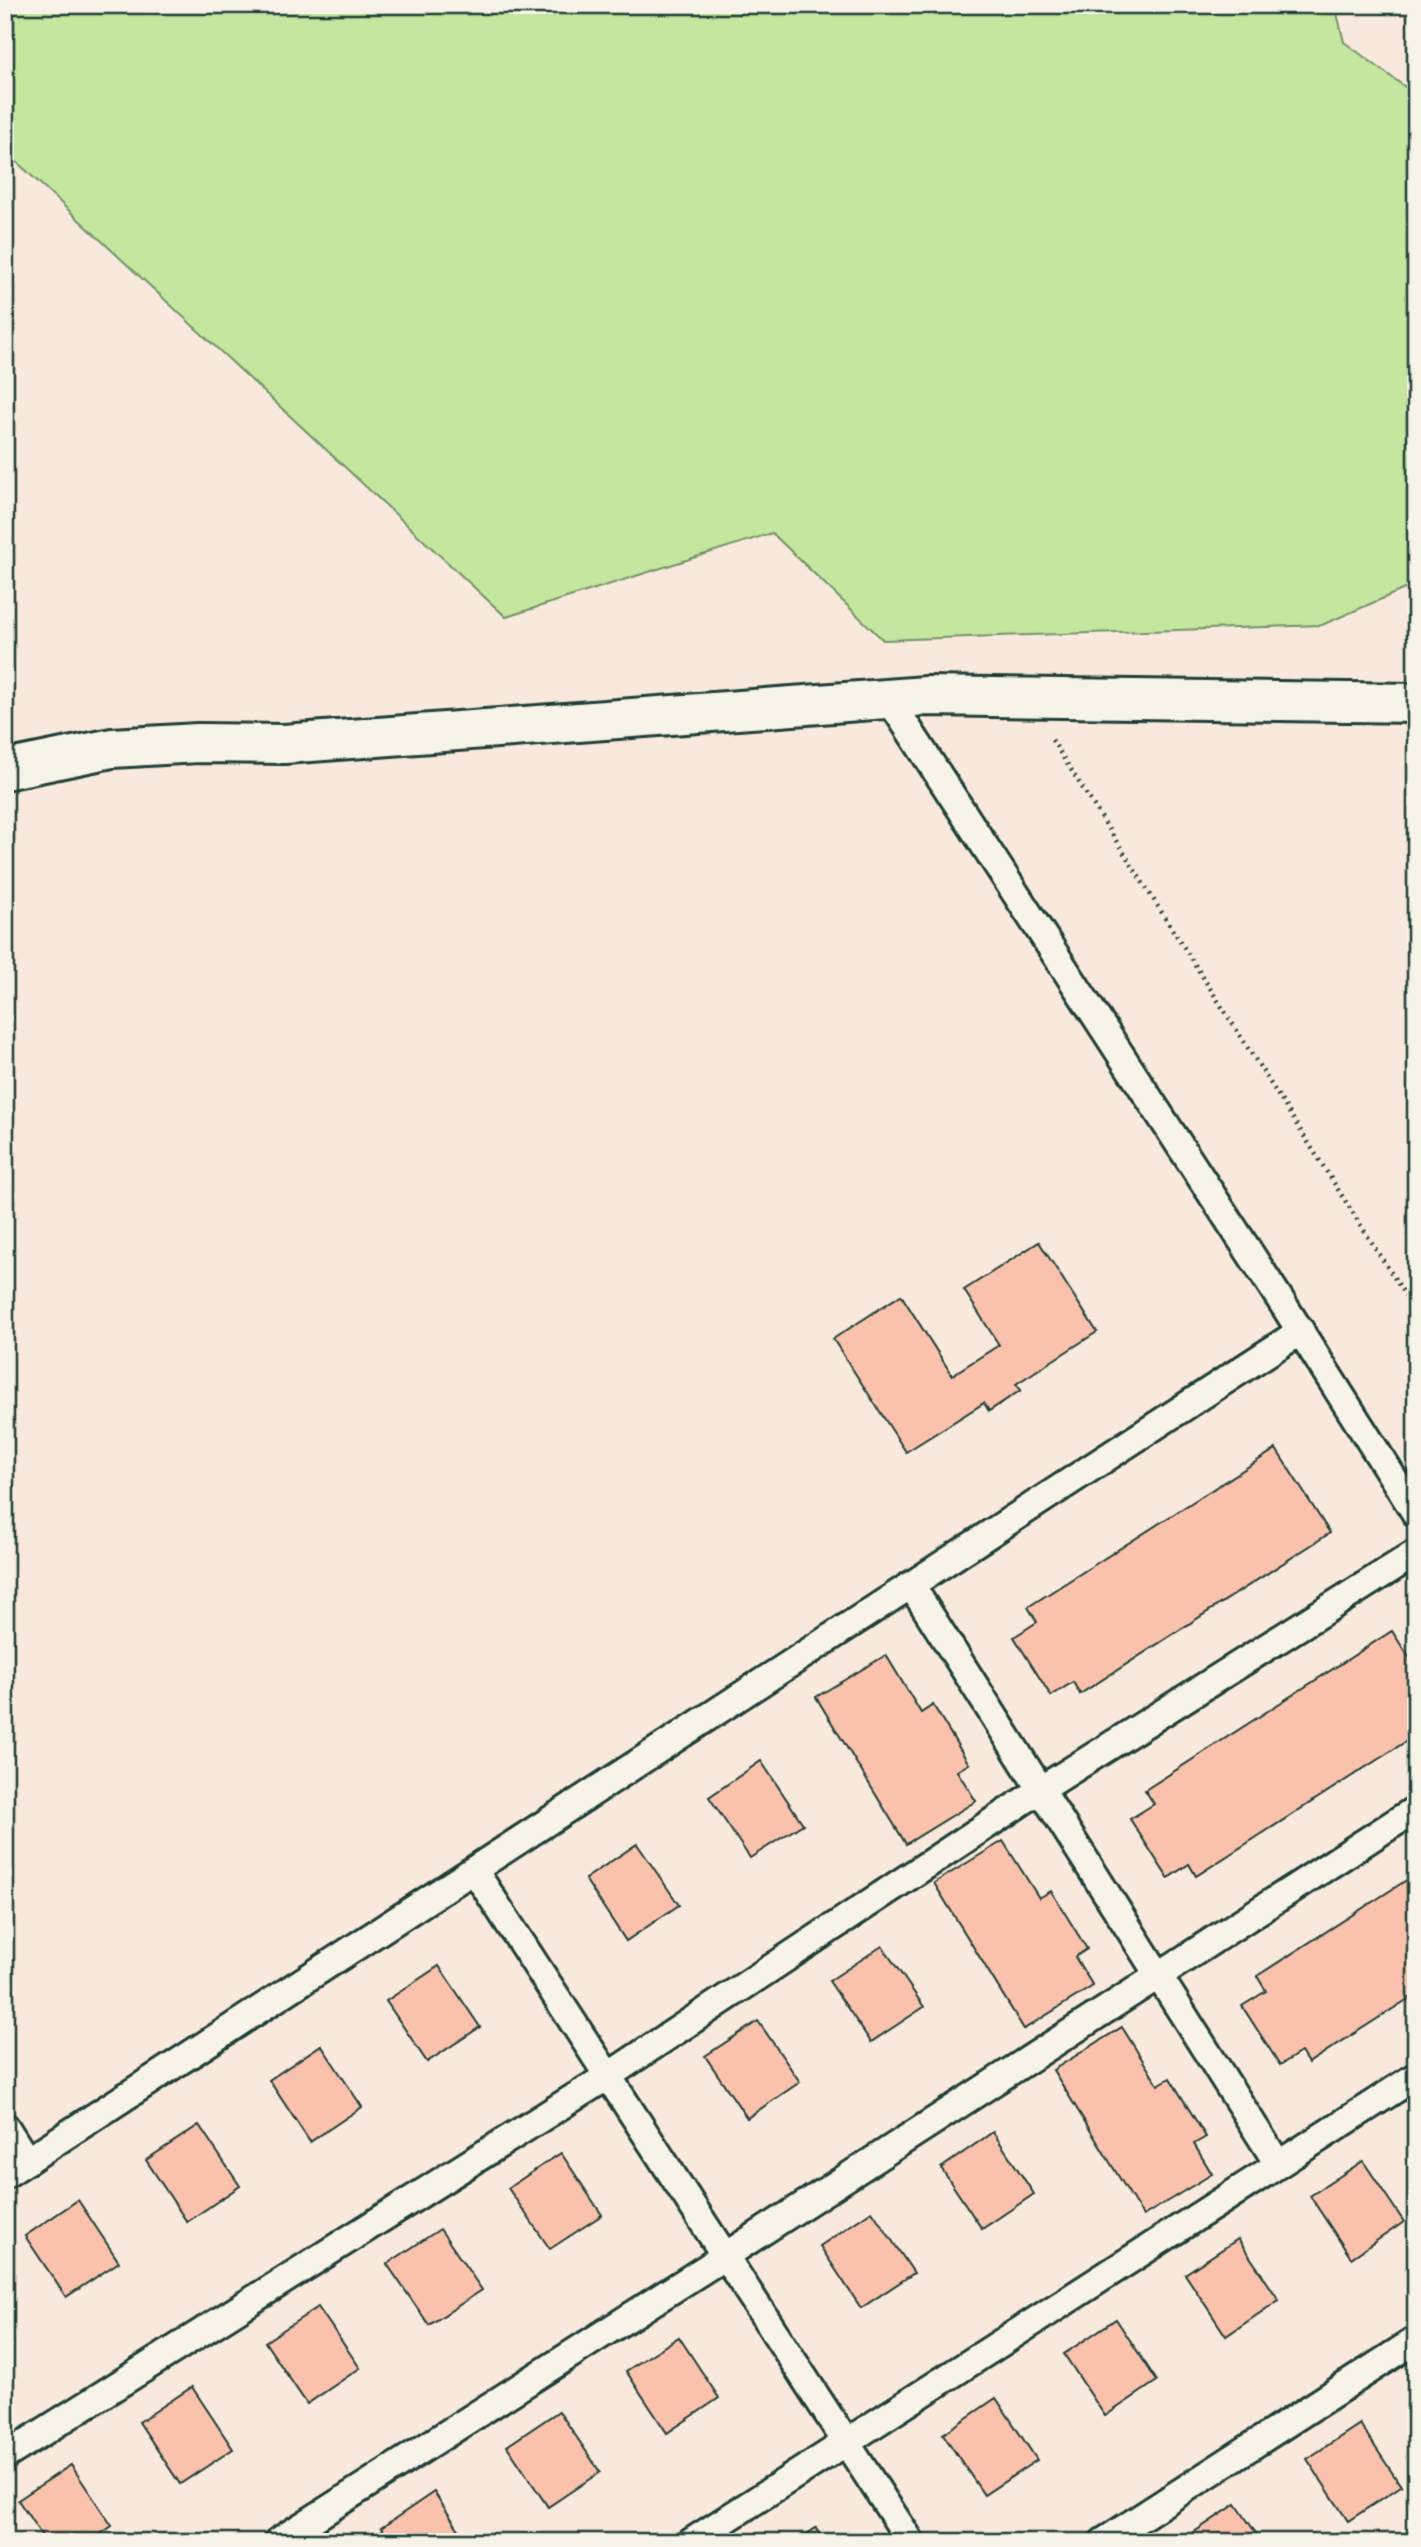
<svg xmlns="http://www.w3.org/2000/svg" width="1421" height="2547" font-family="Mynerve,sans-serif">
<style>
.green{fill:#c4e69f;stroke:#72926a;stroke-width:2}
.building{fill:#fac2ad;stroke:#1f3d34;stroke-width:2}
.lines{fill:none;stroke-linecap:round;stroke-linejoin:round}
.lane-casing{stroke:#1f3d34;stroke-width:32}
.secondary-casing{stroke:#1f3d34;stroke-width:44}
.path{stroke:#1f3d34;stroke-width:4.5;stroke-dasharray:2 5;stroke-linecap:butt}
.lane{stroke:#f7f3e8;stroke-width:26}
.secondary{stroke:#f7f3e8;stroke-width:38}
</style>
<rect width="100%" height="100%" fill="#f8e9dc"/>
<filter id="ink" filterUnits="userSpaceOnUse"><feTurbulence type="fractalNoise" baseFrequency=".0143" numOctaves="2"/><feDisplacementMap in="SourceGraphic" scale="14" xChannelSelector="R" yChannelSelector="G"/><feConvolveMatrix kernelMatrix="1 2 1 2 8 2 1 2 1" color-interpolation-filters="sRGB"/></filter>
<g filter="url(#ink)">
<!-- green -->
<polygon class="green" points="5,5 1335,5 1344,42 1416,95 1416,584 1322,625 883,640 772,533 506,617 5,151"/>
<!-- building -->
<g class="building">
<polygon points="1039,1242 1097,1332 1016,1384 1021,1390 989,1411 984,1403 906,1452 833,1339 901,1295 952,1375 999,1345 964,1290"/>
<polygon points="1276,1449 1330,1533 1080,1694 1073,1682 1051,1696 1014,1637 1037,1622 1028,1607"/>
<polygon points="1392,1631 1416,1668 1416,1735 1196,1876 1189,1864 1168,1878 1130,1819 1154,1804 1145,1790"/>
<polygon points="886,1655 921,1713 933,1705 969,1764 957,1771 976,1801 906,1844 816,1697"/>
<polygon points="761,1761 803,1824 750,1858 709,1797"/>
<polygon points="1003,1841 1039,1898 1051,1891 1087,1949 1075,1957 1093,1986 1024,2029 934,1883"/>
<polygon points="637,1844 679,1905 626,1941 585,1879"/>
<polygon points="1416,1874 1416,1994 1308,2063 1301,2052 1280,2065 1242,2006 1266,1991 1257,1976"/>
<polygon points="882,1946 924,2007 871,2042 829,1981"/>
<polygon points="439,1966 480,2027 427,2062 386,2001"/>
<polygon points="758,2021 800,2082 747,2118 705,2056"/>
<polygon points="1122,2027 1158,2085 1170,2078 1206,2137 1194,2144 1212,2174 1143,2216 1053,2070"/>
<polygon points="321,2045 362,2107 310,2142 269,2080"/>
<polygon points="199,2125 240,2186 187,2222 146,2160"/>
<polygon points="993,2132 1034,2194 982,2229 941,2168"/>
<polygon points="561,2153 602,2215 550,2249 508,2188"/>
<polygon points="1363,2161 1404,2222 1351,2258 1310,2196"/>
<polygon points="78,2200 119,2262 66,2297 25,2236"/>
<polygon points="872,2211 914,2273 861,2308 820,2246"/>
<polygon points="440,2229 482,2290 429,2325 387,2264"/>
<polygon points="1238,2239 1279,2300 1226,2336 1185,2274"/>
<polygon points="318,2307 360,2368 307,2404 265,2342"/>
<polygon points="1116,2319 1157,2381 1105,2416 1064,2354"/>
<polygon points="679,2337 719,2398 667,2433 626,2371"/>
<polygon points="192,2387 233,2449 180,2484 139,2422"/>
<polygon points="996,2398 1037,2460 984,2495 943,2434"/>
<polygon points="559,2411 600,2472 548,2507 507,2446"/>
<polygon points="1360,2424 1401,2486 1348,2521 1307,2459"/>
<polygon points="71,2465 112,2526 89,2542 46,2542 18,2500"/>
<polygon points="434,2492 467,2542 391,2542 381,2528"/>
<polygon points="1236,2504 1262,2542 1185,2542 1184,2539"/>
<polygon points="816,2528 825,2542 795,2542"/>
</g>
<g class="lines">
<!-- lane casing -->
<g class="lane-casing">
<g id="lane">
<polyline points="889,699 1285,1307 1416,1514"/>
<polyline points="911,1585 1278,2164"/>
<polyline points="474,1870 911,2542"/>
<polyline points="5,2126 27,2161"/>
<polyline points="5,2175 1301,1331"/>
<polyline points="5,2456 608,2076 1040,1790 1416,1553"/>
<polyline points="277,2542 725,2256 1416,1809"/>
<polyline points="691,2542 1416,2076"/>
<polyline points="1103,2542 1416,2340"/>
</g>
</g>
<!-- secondary casing -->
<g class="secondary-casing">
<polyline id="secondary" points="5,770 112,748 198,743 284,744 926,696 1416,703"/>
</g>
<!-- path -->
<polyline class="path" points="1052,740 1416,1312"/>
<!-- lane -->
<use href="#lane" class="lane"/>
<!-- secondary -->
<use href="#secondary" class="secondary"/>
</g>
</g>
<!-- margin -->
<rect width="1421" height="2547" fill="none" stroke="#f7f3e8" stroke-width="28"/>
<rect x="14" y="14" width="1393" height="2519" fill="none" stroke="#1f3d34" stroke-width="2.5" filter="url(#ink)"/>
</svg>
